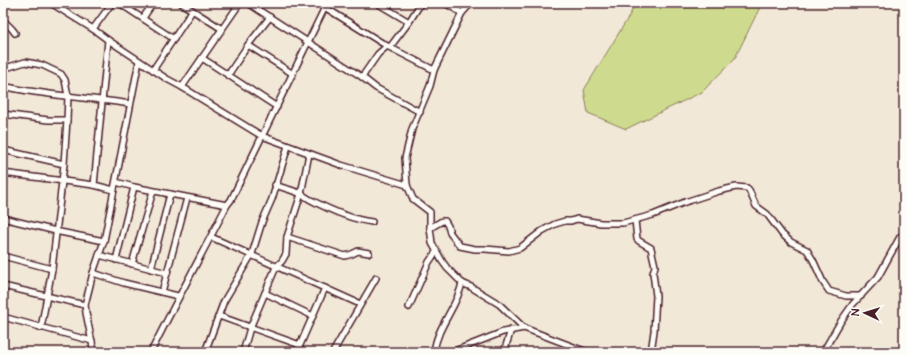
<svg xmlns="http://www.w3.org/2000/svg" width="907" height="355" font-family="'Architects Daughter',sans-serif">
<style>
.green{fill:#cedb8e;stroke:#8c7d5c}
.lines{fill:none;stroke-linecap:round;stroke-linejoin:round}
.minor-casing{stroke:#4a1f2b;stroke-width:8}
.minor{stroke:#fdfcf7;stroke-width:5}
</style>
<rect width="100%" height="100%" fill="#f2e8d7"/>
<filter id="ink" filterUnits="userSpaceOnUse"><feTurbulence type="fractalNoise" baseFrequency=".025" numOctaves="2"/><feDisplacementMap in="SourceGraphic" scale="8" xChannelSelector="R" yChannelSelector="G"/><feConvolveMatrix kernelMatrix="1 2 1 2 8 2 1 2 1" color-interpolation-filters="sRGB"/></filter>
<g filter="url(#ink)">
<!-- green -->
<polygon class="green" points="636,3 762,3 735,58 702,92 626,129 588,113 584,90 628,18"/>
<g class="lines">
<!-- minor casing -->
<g class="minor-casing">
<g id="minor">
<polyline points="51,3 93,29 108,40 167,79 182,87 262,136 341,165 407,185"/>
<polyline points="119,3 174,39"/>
<polyline points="181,3 222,29"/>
<polyline points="248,3 362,77 376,88 420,112"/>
<polyline points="318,3 387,46 434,70"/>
<polyline points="377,3 409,22"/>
<polyline points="445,3 462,13"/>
<polyline points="471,3 462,13 434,70 430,86 412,129 405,158 407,185 413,199 430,212 430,228 432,243 442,261 447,268 462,283 471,287 499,304 524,328"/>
<polyline points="143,18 153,3"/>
<polyline points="3,20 12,29 15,33"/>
<polyline points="93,29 112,3"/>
<polyline points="248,45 293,74"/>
<polyline points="390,47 409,22 421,3"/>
<polyline points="202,58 277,107"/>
<polyline points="3,62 4,64 9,67 25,62 42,65 61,74 65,80 68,96 67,120 48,120 3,114"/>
<polyline points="153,70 192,11"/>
<polyline points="228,75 248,45 270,17"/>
<polyline points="362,77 378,54 387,46"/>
<path d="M3,86C45,96 88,97 130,104"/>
<polyline points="182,87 240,3"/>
<polyline points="3,150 64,164 52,269 41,328"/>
<polyline points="64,164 67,120"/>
<polyline points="3,173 94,185 114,190"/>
<polyline points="116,182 134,187 227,205 231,200 327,3"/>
<polyline points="94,185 108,40"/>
<path d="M275,185C283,188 292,190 299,193C304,195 308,199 313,201C332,211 350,219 372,222"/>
<polyline points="3,218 60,232 104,241"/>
<polyline points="635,220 637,239 639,241 651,248 655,266 653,273 656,296 654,331 651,352"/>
<polyline points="430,228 442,221 445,221 448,226 450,233 460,246 475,249 485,249 509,251 520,248 542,231 555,224 565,221 571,221 577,219 601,223 623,223 653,215 685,202 719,191 736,187 747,188 749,190 756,206 767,214 782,234 791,242 807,250 813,260 823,282 829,291 846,296 861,296"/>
<polyline points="211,237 360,304"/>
<polyline points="287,237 345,256 352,254 358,251 369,253"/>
<polyline points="99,255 167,273"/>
<polyline points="3,256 52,269"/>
<polyline points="116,260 134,187"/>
<polyline points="132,264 153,191"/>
<polyline points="151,269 170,194"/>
<polyline points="93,273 124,283 178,296"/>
<polyline points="3,286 85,305"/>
<polyline points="162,292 187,198"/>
<polyline points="265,293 313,316"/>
<polyline points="409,307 429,262 436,252"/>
<polyline points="219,316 300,345"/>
<polyline points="3,317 92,341"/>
<polyline points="94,352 86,313 85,305 93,273 104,241 139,61"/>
<path d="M151,352C175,303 202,254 227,205"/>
<polyline points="205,352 224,301 252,254 262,222 272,199 288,146"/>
<polyline points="243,352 250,328 276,267 282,261 286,254 287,237 301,194 309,154"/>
<polyline points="297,352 325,288"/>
<polyline points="333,352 376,278"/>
<path d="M434,352C437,326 457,308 462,283"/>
<polyline points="452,352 503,332 524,328 587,352"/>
<polyline points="504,352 511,330"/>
<polyline points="823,352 841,321 853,304 878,277 900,237 904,234"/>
</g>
</g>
<!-- minor -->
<use href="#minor" class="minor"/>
</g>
</g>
<!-- margin -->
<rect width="907" height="355" fill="none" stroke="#fdfcf7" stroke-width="16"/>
<rect x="8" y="8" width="891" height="339" fill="none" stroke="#4a1f2b" stroke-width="1.5" filter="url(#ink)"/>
<!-- north arrow -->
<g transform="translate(865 313) rotate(274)" stroke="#fdfcf7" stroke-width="3" paint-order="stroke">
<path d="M0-3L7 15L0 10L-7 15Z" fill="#4a1f2b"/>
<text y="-6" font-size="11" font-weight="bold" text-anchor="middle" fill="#4a1f2b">N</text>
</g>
</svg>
